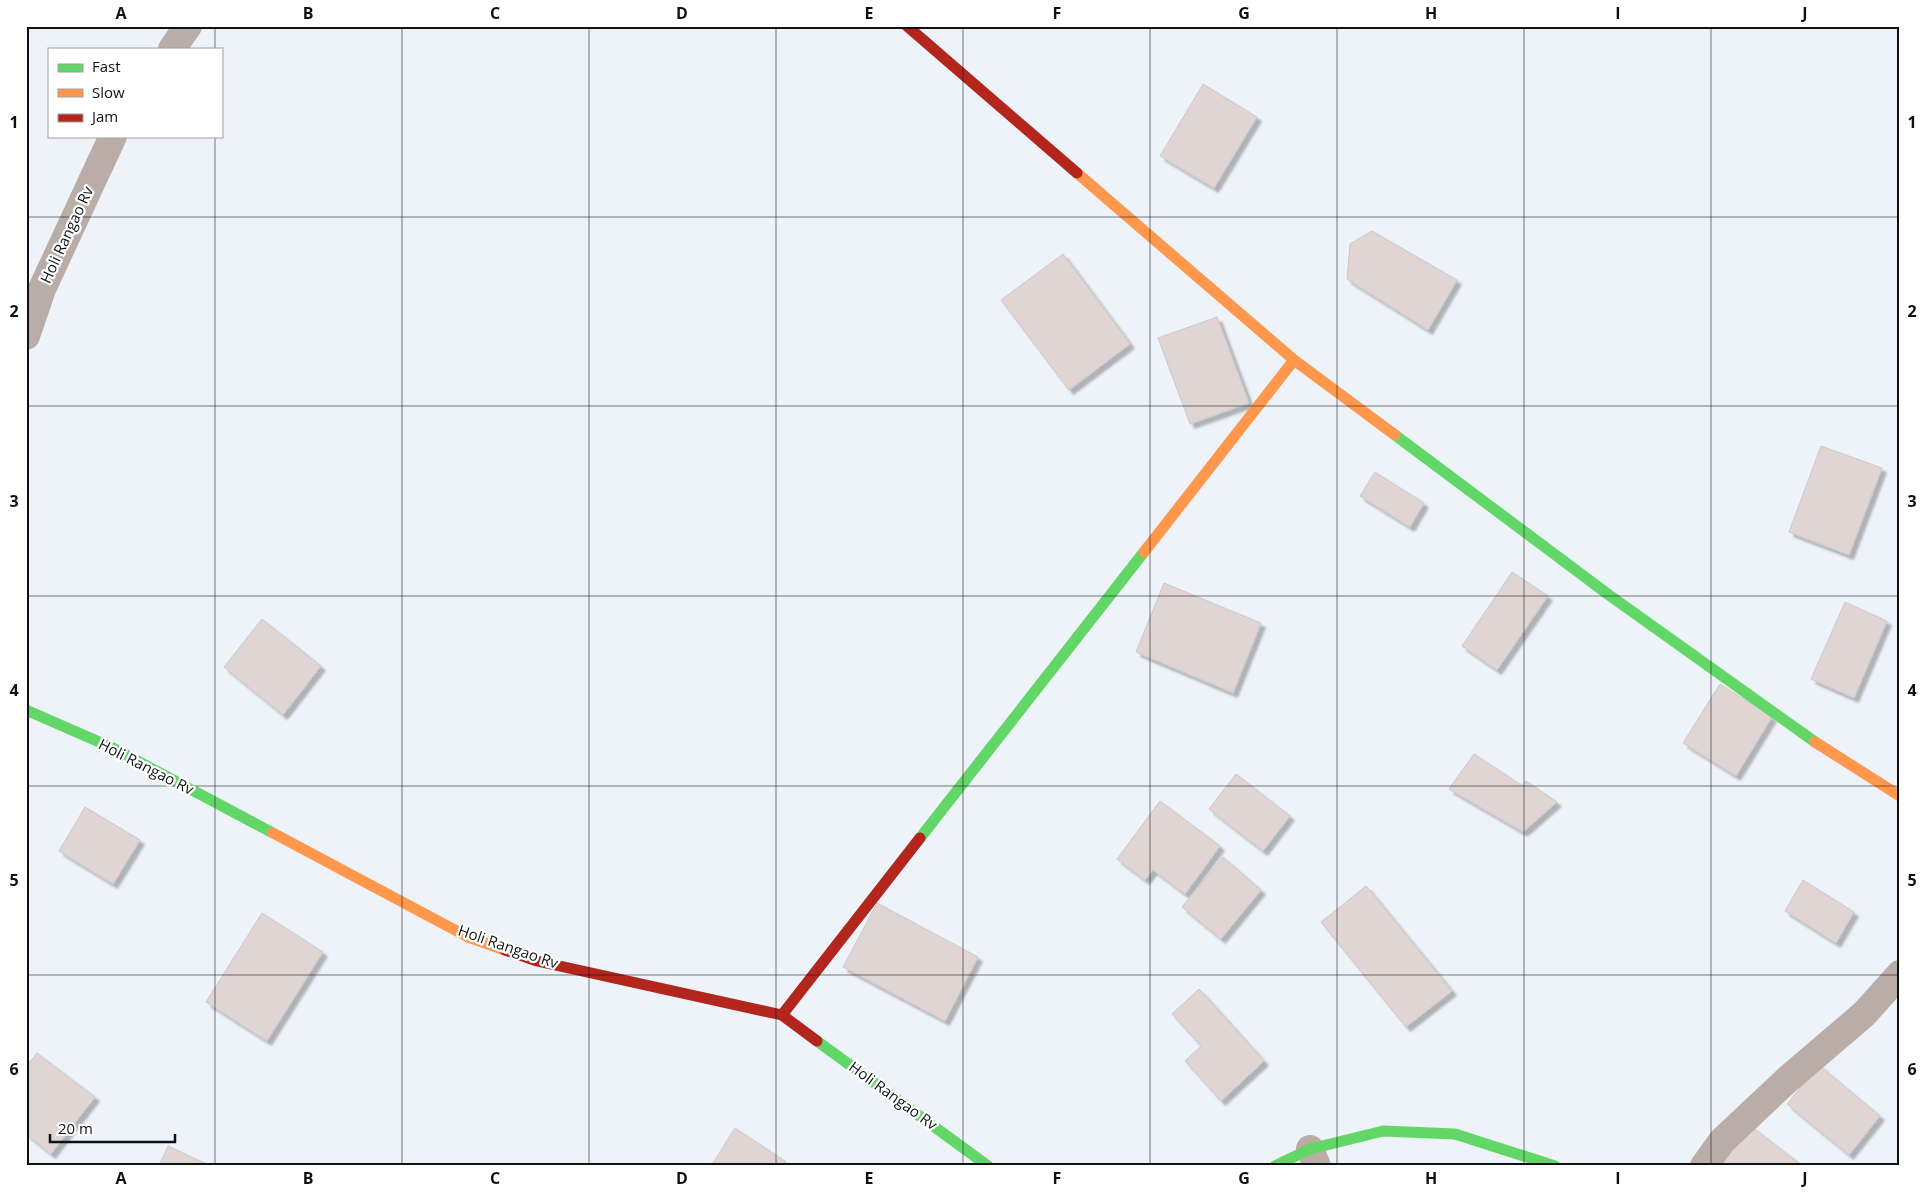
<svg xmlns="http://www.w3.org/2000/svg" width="1926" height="1192" font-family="'Open Sans',sans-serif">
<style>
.building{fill:#e0d5d2;stroke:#c9c9cb;filter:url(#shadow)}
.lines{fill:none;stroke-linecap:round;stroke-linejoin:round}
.street{stroke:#baaca6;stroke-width:28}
.fast{stroke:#63d668;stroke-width:11}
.slow{stroke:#ff974d;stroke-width:11}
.jam{stroke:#b3261e;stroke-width:11}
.grid{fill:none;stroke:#0e1114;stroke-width:1;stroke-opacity:0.55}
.labels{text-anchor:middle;stroke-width:4.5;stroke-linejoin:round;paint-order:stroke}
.street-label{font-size:15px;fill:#0e1114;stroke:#fff}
.neatline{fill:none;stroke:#0e1114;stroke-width:2}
.grid-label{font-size:16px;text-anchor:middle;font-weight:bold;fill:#0e1114}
</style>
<defs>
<filter id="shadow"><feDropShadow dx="4.5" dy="4.5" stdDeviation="1" flood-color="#0004"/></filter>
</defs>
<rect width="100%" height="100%" fill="#eef3f9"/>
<!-- building -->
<g class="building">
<polygon points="1203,84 1257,117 1214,188 1160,156"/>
<polygon points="1372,231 1457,280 1428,330 1347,279 1350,244"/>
<polygon points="1063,254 1130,344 1069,390 1001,300"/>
<polygon points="1217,317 1249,403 1190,424 1158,338"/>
<polygon points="1821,446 1882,468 1849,555 1789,532"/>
<polygon points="1375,472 1424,503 1410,527 1360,496"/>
<polygon points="1512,572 1548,596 1497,670 1462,646"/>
<polygon points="1164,583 1261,623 1233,693 1136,652"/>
<polygon points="1845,602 1887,621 1854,698 1811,679"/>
<polygon points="262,619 321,666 283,715 224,667"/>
<polygon points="1720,684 1772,717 1736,776 1683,743"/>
<polygon points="1474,754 1523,786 1526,781 1557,802 1523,832 1449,789"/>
<polygon points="1236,774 1290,816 1263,851 1209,809"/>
<polygon points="1160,801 1220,846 1185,894 1153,870 1145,880 1117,859"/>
<polygon points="85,807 140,840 113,884 59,851"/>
<polygon points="1223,857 1261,890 1221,939 1182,907"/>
<polygon points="1803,880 1854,912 1836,943 1785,911"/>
<polygon points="1366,886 1452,991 1406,1027 1321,922"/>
<polygon points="877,903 978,957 945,1021 843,967"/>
<polygon points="262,913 323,952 267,1041 206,1002"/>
<polygon points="1199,989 1264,1061 1221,1101 1185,1061 1201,1046 1172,1014"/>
<polygon points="37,1053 95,1097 51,1154 26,1134 26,1067"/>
<polygon points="1819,1065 1880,1116 1849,1155 1787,1104"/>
<polygon points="1748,1124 1803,1166 1719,1166"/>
<polygon points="735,1128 785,1161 782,1166 711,1166"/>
<polygon points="168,1146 211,1166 159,1166"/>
</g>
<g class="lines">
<!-- street -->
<g class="street">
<polyline points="172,49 188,26"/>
<polyline points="26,336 42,289 113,136"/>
<polyline points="1310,1149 1317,1166"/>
<polyline points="1704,1166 1722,1141 1788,1079 1864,1014 1900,974"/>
</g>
<!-- fast -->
<g class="fast">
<polyline points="1395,435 1609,595 1815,742"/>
<polyline points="26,710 113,748 273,833"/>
<polyline points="920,838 1144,552"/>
<polyline points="817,1041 988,1166"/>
<polyline points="1275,1166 1310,1149 1383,1131 1455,1134 1555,1166"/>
</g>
<!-- slow -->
<g class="slow">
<polyline points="1077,173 1294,360 1395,435"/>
<polyline points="1144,552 1294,360"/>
<polyline points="1815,742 1900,796"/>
<polyline points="273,833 468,937 505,950"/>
</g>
<!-- jam -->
<g class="jam">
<polyline points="907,26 1077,173"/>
<polyline points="505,950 537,961 782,1015 817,1041"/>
<polyline points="782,1015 920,838"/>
</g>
</g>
<!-- grid -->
<path class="grid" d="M215,26V49M402,26V1166M589,26V1166M776,26V1166M963,26V1166M1150,26V1166M1337,26V1166M1524,26V1166M1711,26V1166M215,136V1166M26,217H1900M26,406H1900M26,596H1900M26,786H1900M26,975H1900"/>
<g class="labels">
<!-- street labels -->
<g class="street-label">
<text transform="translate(67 235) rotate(-65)" y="5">Holi Rangao Rv</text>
<text transform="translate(146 767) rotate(27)" y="5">Holi Rangao Rv</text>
<text transform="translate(508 947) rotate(19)" y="5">Holi Rangao Rv</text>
<text transform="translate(893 1096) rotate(36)" y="5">Holi Rangao Rv</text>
</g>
</g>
<!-- border -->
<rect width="1926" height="1192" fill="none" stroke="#ffffff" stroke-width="55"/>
<!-- legend -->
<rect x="48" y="48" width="175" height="90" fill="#ffffff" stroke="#9fa0a1"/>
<rect x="58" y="64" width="25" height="8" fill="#63d668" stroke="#9fa0a1"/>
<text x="92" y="72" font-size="15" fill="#0e1114">Fast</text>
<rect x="58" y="89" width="25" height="8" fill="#ff974d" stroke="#9fa0a1"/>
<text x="92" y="98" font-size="15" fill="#0e1114">Slow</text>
<rect x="58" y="114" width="25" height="8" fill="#b3261e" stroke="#9fa0a1"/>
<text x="92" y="122" font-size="15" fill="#0e1114">Jam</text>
<!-- scale -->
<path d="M50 1134v8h125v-8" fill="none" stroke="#0e1114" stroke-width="2.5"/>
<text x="58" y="1134" font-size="15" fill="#0e1114" stroke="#ffffff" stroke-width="4" paint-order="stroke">20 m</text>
<rect x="28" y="28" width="1870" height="1136" class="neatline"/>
<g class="grid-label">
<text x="121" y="19">A</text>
<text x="308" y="19">B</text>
<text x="495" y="19">C</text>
<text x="682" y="19">D</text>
<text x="869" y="19">E</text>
<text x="1057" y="19">F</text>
<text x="1244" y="19">G</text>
<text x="1431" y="19">H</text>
<text x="1618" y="19">I</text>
<text x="1805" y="19">J</text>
<text x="14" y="128">1</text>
<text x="1912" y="128">1</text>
<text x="14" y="317">2</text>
<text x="1912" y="317">2</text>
<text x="14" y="507">3</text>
<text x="1912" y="507">3</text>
<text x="14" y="696">4</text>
<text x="1912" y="696">4</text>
<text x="14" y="886">5</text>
<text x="1912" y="886">5</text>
<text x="14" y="1075">6</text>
<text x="1912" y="1075">6</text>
<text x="121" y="1184">A</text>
<text x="308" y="1184">B</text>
<text x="495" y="1184">C</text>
<text x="682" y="1184">D</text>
<text x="869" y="1184">E</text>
<text x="1057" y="1184">F</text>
<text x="1244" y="1184">G</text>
<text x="1431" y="1184">H</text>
<text x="1618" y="1184">I</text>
<text x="1805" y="1184">J</text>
</g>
</svg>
